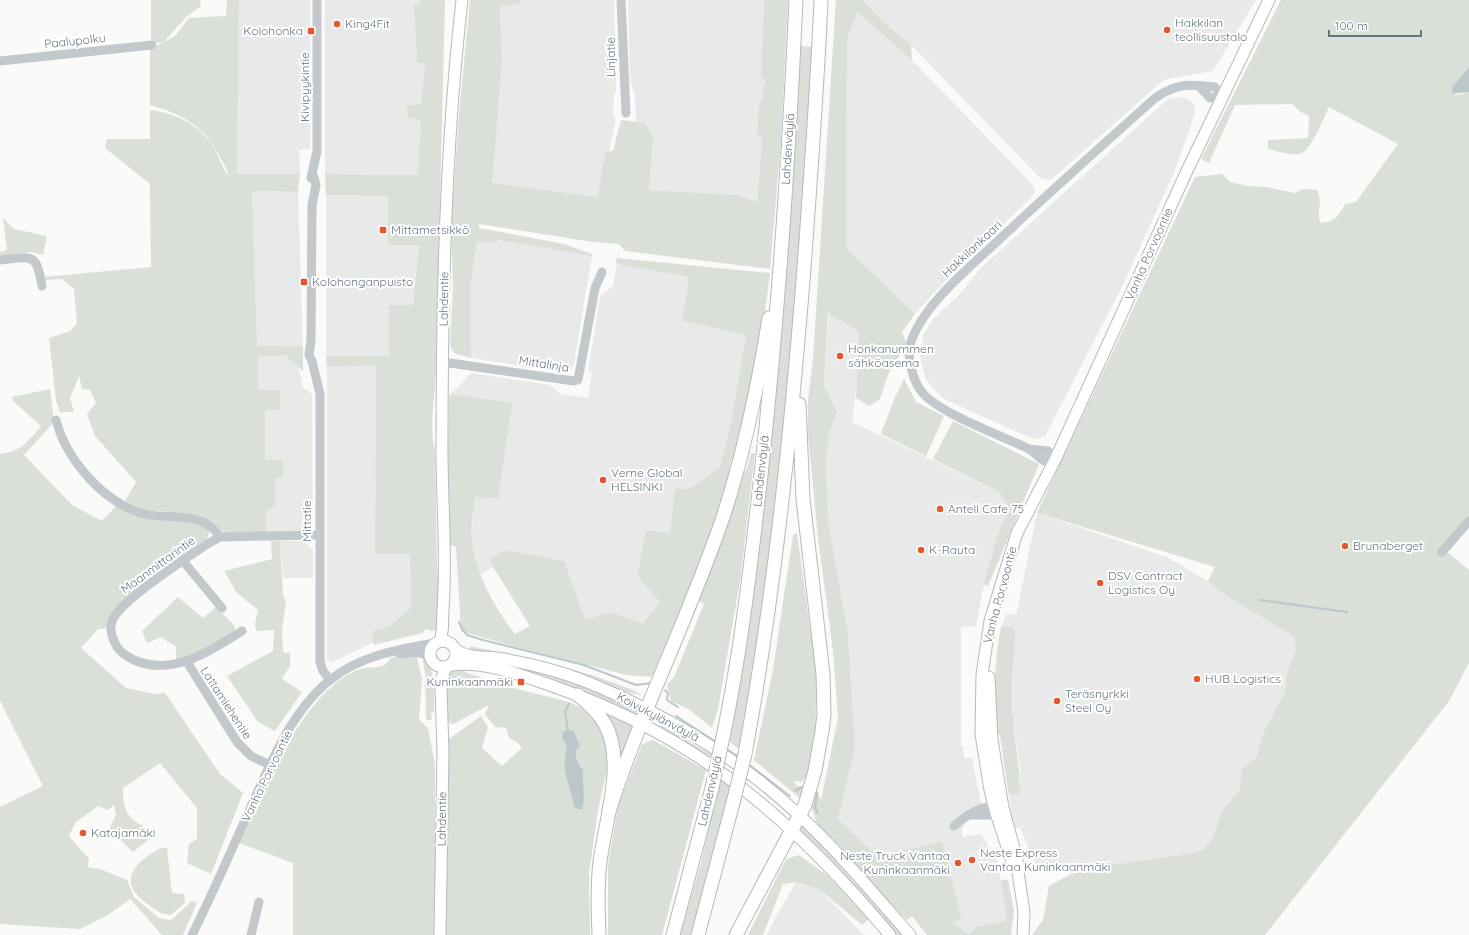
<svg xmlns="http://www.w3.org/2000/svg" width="1469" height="935" font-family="Quicksand,sans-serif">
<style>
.built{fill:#e8e9e9}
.green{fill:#dadfd7}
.water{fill:#bbc7cb}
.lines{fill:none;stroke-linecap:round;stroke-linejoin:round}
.stream{stroke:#bbc7cb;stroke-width:2}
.major-casing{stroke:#b5babe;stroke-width:13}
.highway-casing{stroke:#b4b9bd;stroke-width:15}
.minor{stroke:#c3c8cc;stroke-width:9}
.major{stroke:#fff;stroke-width:11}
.highway{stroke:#fff;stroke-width:13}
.highway-bridge-casing{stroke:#b4b9bd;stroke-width:15;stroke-linecap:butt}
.highway-bridge{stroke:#fff;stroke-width:13}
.poi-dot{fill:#e4572e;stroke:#fff;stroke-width:1.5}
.labels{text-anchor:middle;stroke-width:4;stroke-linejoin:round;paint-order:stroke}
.poi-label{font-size:12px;fill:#657683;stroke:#fff;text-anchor:start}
.street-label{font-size:12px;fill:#657683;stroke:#fff}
</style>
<rect width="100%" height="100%" fill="#fafaf8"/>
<!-- built -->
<g class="built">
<polygon points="239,0 310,0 310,149 299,150 300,174 237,175"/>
<polygon points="325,0 420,0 420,5 414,5 417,63 425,63 418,175 325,174"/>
<polygon points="520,0 614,0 616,90 614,95 613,114 616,119 609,152 605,152 599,197 491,183 502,60 500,7 520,3"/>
<polygon points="628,0 764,0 761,78 765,78 758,137 762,138 757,202 737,195 648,190 653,136 645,123 636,122 635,94 630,81"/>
<polygon points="862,0 1256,0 1213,71 1167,79 1160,83 1052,179 1047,180 1040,178 911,45 883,22"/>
<polygon points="857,12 912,60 1032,184 1035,190 1033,196 956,269 915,314 845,248 847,40"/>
<polygon points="1178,97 1186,98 1192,102 1195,108 1194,116 1176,168 1123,285 1045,436 1036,439 1026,436 944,399 929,384 925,377 920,357 923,335 934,318 958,296 982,267 1168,99"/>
<polygon points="252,191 298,192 303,347 257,347"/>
<polygon points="326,195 388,196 388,245 419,245 413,306 389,305 389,356 326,356"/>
<polygon points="477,240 496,243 498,240 592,256 573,369 564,368 552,371 471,358 470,288"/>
<polygon points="617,264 689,277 682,321 746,335 731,423 720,467 689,489 675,489 670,533 646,530 637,574 660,603 641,623 610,612 585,620 490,559 493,567 480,575 471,539 475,496 498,499 451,394 471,373 550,385 561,394 588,398 592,372 588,371 600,296 613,286"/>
<polygon points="829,312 859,332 858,373 852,422 998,491 1010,510 999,530 985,579 976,626 961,627 961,746 963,746 964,758 972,758 980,799 985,815 968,820 962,828 962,837 981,834 997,860 1008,916 1005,921 977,927 969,935 953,923 942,843 877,856 838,819 855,748 848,633 828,521 826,460 829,433 837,412 824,385"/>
<polygon points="258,355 285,355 298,365 303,388 312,394 313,523 305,532 266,532 266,512 275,505 275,478 283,460 265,460 265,410 280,410 280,391 258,390"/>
<polygon points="376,364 375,554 410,554 411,607 372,643 331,663 327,659 327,367"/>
<polygon points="1037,513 1167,557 1208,581 1222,593 1293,636 1296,651 1287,671 1285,692 1264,731 1256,758 1242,769 1239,791 1223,809 1213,837 1204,849 1188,854 1103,866 1071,874 1052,866 1038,870 1020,828 1013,828 1008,791 1012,795 1020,794 1020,769 1013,717 1012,627 1001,627 1007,613 1016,615"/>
<polygon points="280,541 304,541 313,550 313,578 283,578"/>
<polygon points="796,882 819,889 864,935 766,935"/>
</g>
<!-- green -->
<g class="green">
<path d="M151,0H200L201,6L187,16L164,42L175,36L189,18L226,16L227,0H239L237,174H300L298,192L252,191L257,346L303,347V371L285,355L258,356V390H280V410H265V460H283V478H275V505L266,512V532L225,533L210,522L185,513L145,510L125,501L136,482L95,436L87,414L96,403L90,390L82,389L79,376L70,398L74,412H60L56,401L49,338L70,331L77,323L74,289L62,279L46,280L44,277L151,267L150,184L105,148L107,139H150V110C173,112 197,124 211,143C218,153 221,166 228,176C228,170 224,164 221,159C205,126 184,115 150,105V49L164,42L158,43L151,41Z"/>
<path d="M420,0H445L436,367C436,394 428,424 435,451L437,565L442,629L430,631L429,629L424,630L423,633L373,645V631L390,626L411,607L410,554H375L376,365L327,367L326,356H389V305H413L419,245H388V196L326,195L325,174L418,175L421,120L408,117L406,106L421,104L425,63H417L414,5H420Z"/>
<polygon points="470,0 520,0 520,3 500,7 502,60 492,183 598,197 605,152 613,151 621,120 645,123 653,136 649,190 737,195 757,202 762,138 757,137 759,104 762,102 765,79 761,78 764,0 788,0 781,140 770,269 625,251 619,244 593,242 479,224 479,228 564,244 592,254 592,256 498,240 496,243 477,241 470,288 471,358 454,353 451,348 450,341 453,288 451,225 459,115"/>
<polygon points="836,0 862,0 883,22 911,45 912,60 857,12 847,40 846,248 915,314 902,332 907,344 889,372 880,399 869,406 856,398 859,332 828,313 824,385 837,412 829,433 826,460 828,521 848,633 855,748 838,819 877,856 942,842 961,918 953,923 969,934 977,927 1005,921 1007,919 1001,880 1008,880 1014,911 1011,935 927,935 912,916 907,920 891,905 838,844 817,824 812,809 814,790 818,792 821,800 838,718 833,651 818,538 808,434 808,400 813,359"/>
<path d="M1281,0H1469V67L1452,87V94L1458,95L1469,92V525L1446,551L1469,570V663L1449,701L1265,935H1032L1043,920L1049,886L1071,874L1103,866L1188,854L1204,849L1213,837L1223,809L1239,791L1242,769L1256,758L1264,731L1285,692L1287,671L1296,651L1293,636L1222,593L1208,581L1215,567L1037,513L1195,177L1222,174L1230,182L1247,186L1267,187L1295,193L1302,189L1317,190C1324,203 1315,212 1321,223C1335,221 1339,216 1345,204L1356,202L1398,144L1329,107C1324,117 1312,148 1302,153C1293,157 1278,151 1268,149V140L1308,138L1309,116L1301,112L1292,104L1235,105L1209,163L1201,159Z"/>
<path d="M801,46L815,47L786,429L758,656L740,750L729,741V736C771,508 788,277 801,46Z"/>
<polygon points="3,218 14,229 47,236 43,255 31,252 0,256 0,252 7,250"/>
<path d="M616,258L770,273L762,336L748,409L729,468L746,471L751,453H755L740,581L718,709L712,728L690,710L671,701L667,685L674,677L704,604L687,592L652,677L627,675L516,647L461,631L456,547L447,543L449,396L451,394L512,403L498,499L475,497C474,510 470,526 472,540C476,575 494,606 515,634L530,626L493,567L490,559L504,550L564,561L585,620L610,612L642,623L660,603L637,575L646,530L670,533L675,489H689L720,467L731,423L746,335L682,321L689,277L617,264Z"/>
<polygon points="904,379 916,402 944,416 926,456 881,434 895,397"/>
<path d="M50,389L54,422L24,455L72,505L102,521L117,505L182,519L207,527L209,533L207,539L121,603L109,628L98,629L81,648L126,688L154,694L165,693L220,774L243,793L211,874L187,863L189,844L197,839V808L160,763L123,788C123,819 132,819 156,834L133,852L109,829L116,815L114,805L108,810L98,806L75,823L69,836L89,859L88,867L100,869L127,880L134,897L159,918L171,920L192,901L197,903L183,935H162L130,899L108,915L80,929L0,924V807L43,786L0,701V454C20,452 29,441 41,426L13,401L12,397Z"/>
<polygon points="953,421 1039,464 988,586 984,584 985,579 999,530 1010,509 998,491 933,459"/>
<polygon points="797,533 810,628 817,663 815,745 807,775 802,782 793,781 797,786 806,786 802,800 754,760 773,670 793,535"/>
<polygon points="271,541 280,541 283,596 286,601 282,630 283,652 290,653 290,666 282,679 302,692 275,731 258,722 227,676 273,651 274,630 256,631 255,624 258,610 236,592 224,571 272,559"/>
<polygon points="178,597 203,618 216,607 234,625 235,630 230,636 189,657 176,660 176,647 161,637 147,643 142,631"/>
<path d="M1001,627H1012L1015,631C1014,659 1010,689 1013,717C1015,743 1020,768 1020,794L1012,795L1008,791L1000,735L996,734C993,695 994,667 1001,627Z"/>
<path d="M470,646C528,659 589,669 643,695L623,692L599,682L469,654Z"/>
<path d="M412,655L417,657L422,679L419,720L428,728L435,765V935H293V863L239,843C263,793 304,687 361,669C368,667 375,668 382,666C386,665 388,661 391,658C396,655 406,656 412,655Z"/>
<path d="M422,657C437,666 434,697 434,712L431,713L432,720H426L425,673Z"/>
<path d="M471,658L518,665L574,681L639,709L635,715C582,690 528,673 471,658Z"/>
<polygon points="464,667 465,672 513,688 569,702 582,708 600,727 606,745 607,770 598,810 589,873 590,935 446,935 449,739 481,716 488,727 482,748 502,766 522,748 518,743 509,738 506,728 495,727 485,714 489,705 455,723 452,724 448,721 444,684 449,673"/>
<polygon points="599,709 637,726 617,774"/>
<polygon points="661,725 712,755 711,758 659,727"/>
<polygon points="653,740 706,770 662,935 608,935 608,865 618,806 642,744"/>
<polygon points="720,779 731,787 694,935 680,935 701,863"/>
<polygon points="803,825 823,843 904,935 897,935 842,874 798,830"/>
<path d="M161,848H167L172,893L184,894L185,903L171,915C160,915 155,909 146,903C116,881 136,861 161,848Z"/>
<polygon points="799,855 828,876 869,919 862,925 819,889 796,882 783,884 763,935 748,935 786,859"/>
</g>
<!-- water -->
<g class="water">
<polygon points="1469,67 1469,92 1452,94 1452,87"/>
<path d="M568,730L574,731L580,747L576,750C575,758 578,765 583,770C582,784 586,797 582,809H577L574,806C570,783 560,771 567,747L562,737L563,732Z"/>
</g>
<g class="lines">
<!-- stream -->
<g class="stream">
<polyline points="1260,600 1347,612"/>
<polyline points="459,622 462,629 467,635 483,640 584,665 636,685 651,683"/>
<polyline points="665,690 668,693 667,700 678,707"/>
<polyline points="676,716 716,742"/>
<polyline points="568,730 565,712 569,704"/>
<polyline points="725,748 740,758"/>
<polyline points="748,764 790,796"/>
<polyline points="795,791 803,787"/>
<polyline points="817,793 815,808 818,813"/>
</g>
<!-- major casing -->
<g class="major-casing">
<g id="major">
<circle cx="443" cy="654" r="13"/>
<path d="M440,641C444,629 442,621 443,609C447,557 442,504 442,451C442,300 445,150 462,0"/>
<path d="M456,650C469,659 487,656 503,659C531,664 560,671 587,682C665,714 737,757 799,815C839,852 874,894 910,935"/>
<path d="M450,665C487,661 521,675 555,687C699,737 793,820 890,935"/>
<polyline points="989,677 992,740 1003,808 1017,859 1018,872 1024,912 1023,935"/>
<polyline points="1018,872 1012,862 996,813 990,790 981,734 982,675 990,621 1017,533 1055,460 1185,175 1269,0"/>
<polyline points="440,935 443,752 441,688 441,680 446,667"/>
</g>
</g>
<!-- highway casing -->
<g class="highway-casing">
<g id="highway">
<path d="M578,695C588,703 598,712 605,724C626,762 605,821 600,862C597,886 598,911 599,935"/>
<path d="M723,737C741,651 751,563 761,475C778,317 789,159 796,0"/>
<path d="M745,754C774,597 790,440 803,281C810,187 817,94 821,0"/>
<path d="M609,811C641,712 688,619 722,520C744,454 758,386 769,318"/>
<polyline points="673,935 712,788"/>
<polyline points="698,935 734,799"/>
<polyline points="736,935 805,805 815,771 822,731 824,714 823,674 803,499 799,404"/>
</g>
</g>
<!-- minor -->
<g class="minor">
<polyline points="621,0 626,113"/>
<polyline points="0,61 152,45"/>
<polyline points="313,174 316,185 312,205 311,340 309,355 312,361 320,394 320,662 323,671 330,680"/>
<polyline points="311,178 317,151 317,0"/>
<path d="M0,260C32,257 36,251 42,286"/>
<polyline points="443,362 574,381 578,380 595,288 602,272"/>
<path d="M56,420C66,459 104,504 145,514C172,520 202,510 220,537"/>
<path d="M1029,449L1048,451L1055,460L1044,461C1038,457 1033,451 1027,448C1002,436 936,412 921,391C913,380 907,359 910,345C921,305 974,264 1003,236C1053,189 1104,144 1155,98C1177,83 1189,84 1215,87L1222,97L1210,98L1199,86"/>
<polyline points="1442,552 1469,521"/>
<polyline points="183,561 222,608"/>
<path d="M242,631C210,651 173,677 134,660C128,657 121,653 117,647C113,640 109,630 112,621C120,600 188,557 209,543L220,537L319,535"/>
<polyline points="400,654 416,652 430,656"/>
<polyline points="187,662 237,742 251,756 270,765"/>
<polyline points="969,815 989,815 1001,810"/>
<path d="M954,826C967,815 982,804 1000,807"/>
<path d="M192,935C212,895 230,854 248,813C269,767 290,712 330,680C360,656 398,649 435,643"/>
<polyline points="251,935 259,902"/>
</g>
<!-- major -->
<use href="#major" class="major"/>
<!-- highway -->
<use href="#highway" class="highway"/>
<!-- highway-bridge casing -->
<g class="highway-bridge-casing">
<g id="highway-bridge">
<polyline points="712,788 723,737"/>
<polyline points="734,799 745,754"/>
</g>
</g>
<!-- highway-bridge -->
<use href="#highway-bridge" class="highway-bridge"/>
</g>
<!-- markers -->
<g class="poi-dot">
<circle cx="337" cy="24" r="4"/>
<circle cx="1167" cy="30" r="4"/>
<rect x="307" y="27" width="8" height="8" rx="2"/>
<rect x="379" y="226" width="8" height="8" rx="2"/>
<rect x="300" y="278" width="8" height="8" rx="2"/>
<circle cx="840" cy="356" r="4"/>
<circle cx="603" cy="480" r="4"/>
<circle cx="940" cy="509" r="4"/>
<circle cx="1345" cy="546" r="4"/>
<circle cx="921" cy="550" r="4"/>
<circle cx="1100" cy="583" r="4"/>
<circle cx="1197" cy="679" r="4"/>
<rect x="517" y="678" width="8" height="8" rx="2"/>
<circle cx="1057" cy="701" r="4"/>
<circle cx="83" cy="833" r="4"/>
<circle cx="972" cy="860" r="4"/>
<circle cx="958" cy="863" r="4"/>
</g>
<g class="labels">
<!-- poi labels -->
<g class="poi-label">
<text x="1175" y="27">Hakkilan<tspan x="1175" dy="14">teollisuustalo</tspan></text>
<text x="345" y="28">King4Fit</text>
<text x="303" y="35" text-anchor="end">Kolohonka</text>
<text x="391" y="234">Mittametsikkö</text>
<text x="312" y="286">Kolohonganpuisto</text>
<text x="848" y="353">Honkanummen<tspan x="848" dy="14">sähköasema</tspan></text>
<text x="611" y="477">Verne Global<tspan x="611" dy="14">HELSINKI</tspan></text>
<text x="948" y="513">Antell Cafe 75</text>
<text x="1353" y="550">Brunaberget</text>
<text x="929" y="554">K-Rauta</text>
<text x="1108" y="580">DSV Contract<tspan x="1108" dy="14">Logistics Oy</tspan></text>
<text x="1205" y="683">HUB Logistics</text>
<text x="513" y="686" text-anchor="end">Kuninkaanmäki</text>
<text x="1065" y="698">Teräsnyrkki<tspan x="1065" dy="14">Steel Oy</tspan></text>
<text x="91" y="837">Katajamäki</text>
<text x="980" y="857">Neste Express<tspan x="980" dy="14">Vantaa Kuninkaanmäki</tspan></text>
<text x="950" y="860" text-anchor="end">Neste Truck Vantaa<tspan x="950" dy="14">Kuninkaanmäki</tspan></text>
</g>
<!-- street labels -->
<g class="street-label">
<text transform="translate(75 41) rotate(-6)" y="4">Paalupolku</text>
<text transform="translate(611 57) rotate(-91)" y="4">Linjatie</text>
<text transform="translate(305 87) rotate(-90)" y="4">Kivipyykintie</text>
<text transform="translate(788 149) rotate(-86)" y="4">Lahdenväylä</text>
<text transform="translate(972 249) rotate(-43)" y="4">Hakkilankaari</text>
<text transform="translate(1149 254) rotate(-66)" y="4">Vanha Porvoontie</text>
<text transform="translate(444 299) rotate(-89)" y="4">Lahdentie</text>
<text transform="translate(544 364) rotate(9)" y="4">Mittalinja</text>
<text transform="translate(761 471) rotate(-84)" y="4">Lahdenväylä</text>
<text transform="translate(307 521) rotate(-90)" y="4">Mittatie</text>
<text transform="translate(158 565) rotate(-36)" y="4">Maanmittarintie</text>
<text transform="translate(1000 595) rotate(-75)" y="4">Vanha Porvoontie</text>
<text transform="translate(226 703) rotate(57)" y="4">Lattamiehentie</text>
<text transform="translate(658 717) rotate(28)" y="4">Koivukylänväylä</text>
<text transform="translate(267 776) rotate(-64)" y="4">Vanha Porvoontie</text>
<text transform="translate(710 791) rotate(-77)" y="4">Lahdenväylä</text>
<text transform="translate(442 819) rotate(-89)" y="4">Lahdentie</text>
</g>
</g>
<!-- scale -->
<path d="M1329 30v6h92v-6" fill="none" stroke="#657683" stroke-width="2"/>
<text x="1335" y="30" font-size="12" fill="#657683" stroke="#ffffff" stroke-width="3" paint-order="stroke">100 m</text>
</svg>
